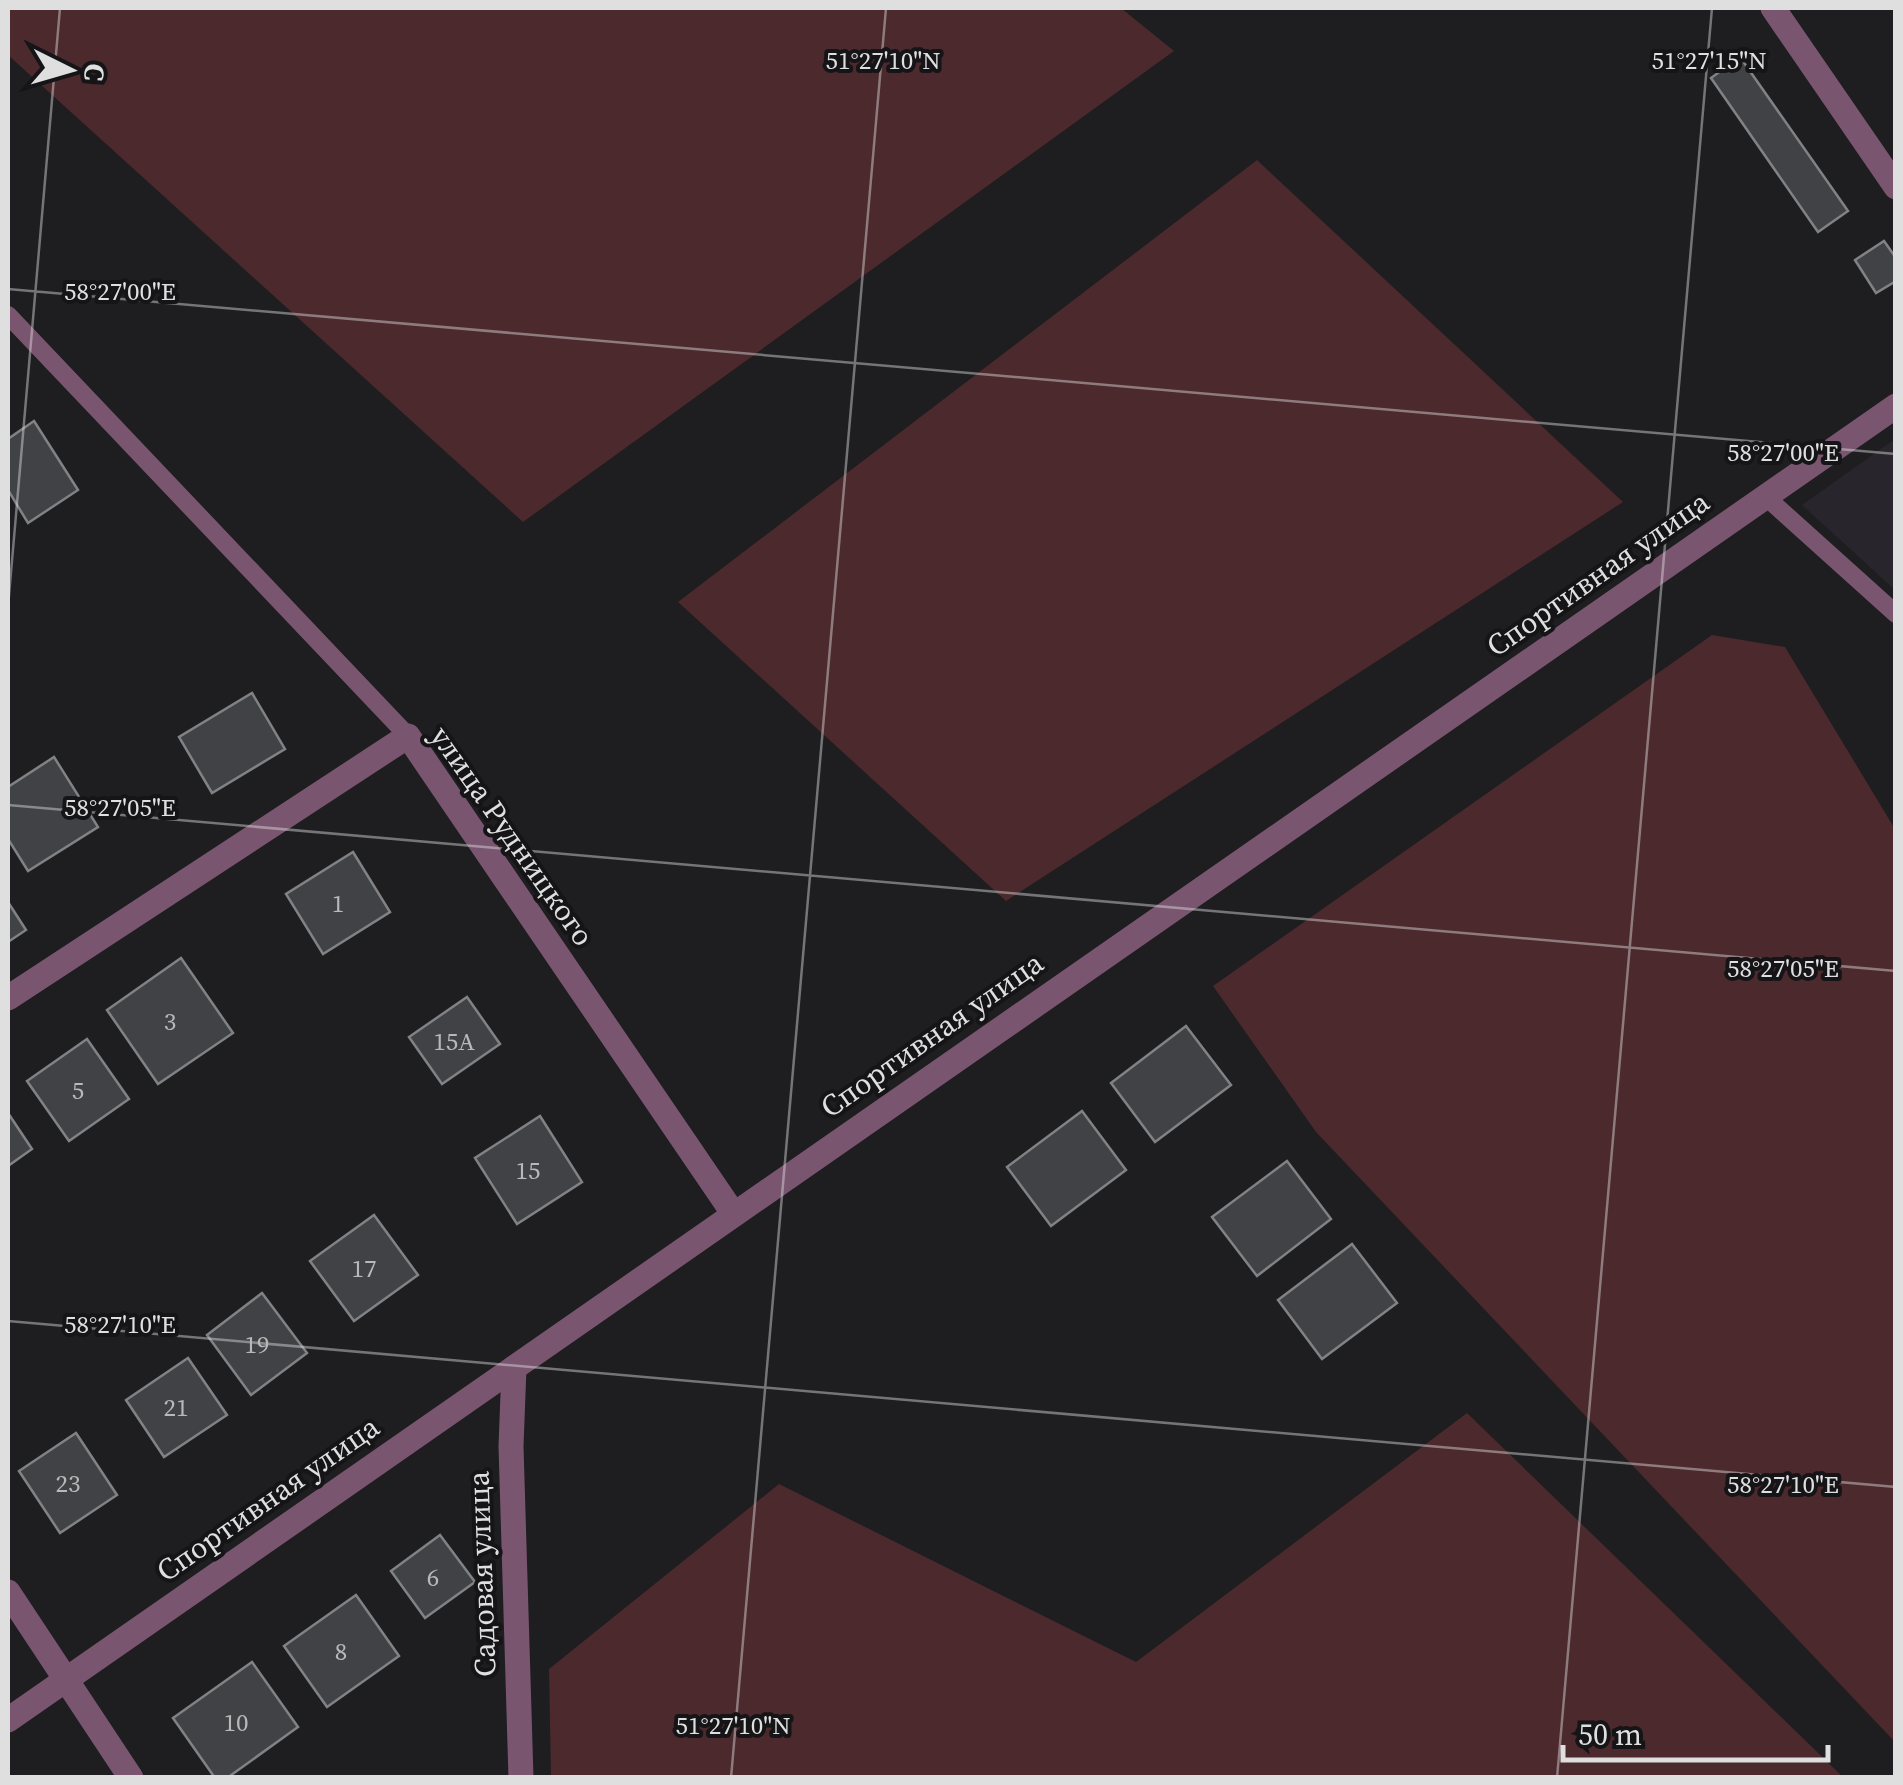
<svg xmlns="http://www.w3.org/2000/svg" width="1903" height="1785" font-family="'Source Serif 4',serif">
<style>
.built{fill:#28252d}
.green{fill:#4b292d}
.building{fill:#414245;stroke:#808285;stroke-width:2.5}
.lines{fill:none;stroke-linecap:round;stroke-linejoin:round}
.service{stroke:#7a556f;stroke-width:18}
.minor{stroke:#7a556f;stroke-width:25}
.ticks{fill:none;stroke:#dfdfe0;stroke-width:2.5;stroke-opacity:0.45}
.labels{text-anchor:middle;stroke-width:8;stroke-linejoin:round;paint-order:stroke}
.number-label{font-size:25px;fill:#b8b8b9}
.street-label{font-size:30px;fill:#dfdfe0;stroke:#151417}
.ticks-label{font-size:25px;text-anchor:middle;fill:#dfdfe0;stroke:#151417;stroke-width:8;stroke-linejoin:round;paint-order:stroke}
</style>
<rect width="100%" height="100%" fill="#1e1d20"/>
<!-- built -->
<polygon class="built" points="1895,439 1895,590 1802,505"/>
<!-- green -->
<g class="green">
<polygon points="8,8 1121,8 1174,51 523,522 8,55"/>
<polygon points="1257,160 1623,502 1006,901 678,602"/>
<polygon points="1712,635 1785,647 1895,829 1895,1742 1316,1132 1213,986"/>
<polygon points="1467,1413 1843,1777 551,1777 549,1669 779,1484 1136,1662"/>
</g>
<!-- building -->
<g class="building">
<polygon points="1740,57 1848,211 1818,232 1711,78"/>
<polygon points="1884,241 1896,258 1896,281 1876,293 1855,260"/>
<polygon points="34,421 78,490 28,523 8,490 8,439"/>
<polygon points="252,693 285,749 212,793 179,737"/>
<polygon points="54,757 98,827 28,871 8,839 8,787"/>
<polygon points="353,852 390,912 323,954 286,894"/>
<polygon points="8,902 26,930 8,942"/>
<polygon points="181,958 233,1033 158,1084 107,1010"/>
<polygon points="467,997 500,1044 442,1084 409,1037"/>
<polygon points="1186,1026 1231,1085 1155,1142 1111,1083"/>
<polygon points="87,1039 129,1099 69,1141 27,1081"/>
<polygon points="1082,1111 1126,1170 1051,1226 1007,1167"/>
<polygon points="8,1113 32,1149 8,1166"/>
<polygon points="540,1116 582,1182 517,1224 475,1158"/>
<polygon points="1287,1161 1331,1219 1257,1276 1212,1217"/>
<polygon points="374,1215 418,1275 354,1321 310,1261"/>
<polygon points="1352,1244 1397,1303 1322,1359 1278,1300"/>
<polygon points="262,1293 307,1353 251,1395 207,1335"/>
<polygon points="188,1358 227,1415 164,1457 126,1400"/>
<polygon points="76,1433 117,1495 60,1533 19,1471"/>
<polygon points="440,1535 475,1582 425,1618 391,1571"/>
<polygon points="356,1595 399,1656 327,1707 284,1646"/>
<polygon points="252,1662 298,1727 227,1778 215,1778 173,1718"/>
</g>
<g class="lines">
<!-- service -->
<g class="service">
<polyline points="8,315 408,736"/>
<polyline points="1766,497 1896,614"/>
</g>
<!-- minor -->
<g class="minor">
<polyline points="1773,8 1896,187"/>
<polyline points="8,998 408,736 733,1213"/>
<polyline points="514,1368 511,1446 521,1778"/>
<polyline points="8,1592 131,1778"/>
<polyline points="8,1720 1896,406"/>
</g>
</g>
<!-- ticks -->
<path class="ticks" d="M8,289L1896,454M8,607L60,8M8,805L1896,971M8,1321L1896,1487M731,1778L886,8M1557,1778L1712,8"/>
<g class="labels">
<!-- number labels -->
<g class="number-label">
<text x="338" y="912">1</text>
<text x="170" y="1030">3</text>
<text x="454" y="1050">15А</text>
<text x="78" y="1099">5</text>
<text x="528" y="1179">15</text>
<text x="364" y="1277">17</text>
<text x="257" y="1353">19</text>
<text x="176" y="1416">21</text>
<text x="68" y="1492">23</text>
<text x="433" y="1586">6</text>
<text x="341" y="1660">8</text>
<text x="236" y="1731">10</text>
</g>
<!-- street labels -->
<g class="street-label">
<text transform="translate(1598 574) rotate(-35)" y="10">Спортивная улица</text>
<text transform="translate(512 836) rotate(55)" y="10">улица Рудницкого</text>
<text transform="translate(932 1035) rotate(-35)" y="10">Спортивная улица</text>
<text transform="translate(268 1499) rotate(-35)" y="10">Спортивная улица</text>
<text transform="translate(482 1574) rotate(-92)" y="10">Садовая улица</text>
</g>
</g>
<g class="ticks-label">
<text x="883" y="69">51°27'10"N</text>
<text x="1709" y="69">51°27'15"N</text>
<text x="120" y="300">58°27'00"E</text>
<text x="1783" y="461">58°27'00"E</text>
<text x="120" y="816">58°27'05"E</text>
<text x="1783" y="977">58°27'05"E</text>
<text x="120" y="1333">58°27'10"E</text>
<text x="1783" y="1493">58°27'10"E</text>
<text x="733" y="1734">51°27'10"N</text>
</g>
<!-- border -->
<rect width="1903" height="1785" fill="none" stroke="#dfdfe0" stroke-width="20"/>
<!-- north arrow -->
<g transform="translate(70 70) rotate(95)" stroke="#151417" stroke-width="8" paint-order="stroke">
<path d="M0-8L18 38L0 25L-18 38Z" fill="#dfdfe0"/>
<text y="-15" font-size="28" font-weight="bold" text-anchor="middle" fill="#dfdfe0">С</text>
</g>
<!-- scale -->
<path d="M1563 1745v15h265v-15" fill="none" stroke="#dfdfe0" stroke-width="5"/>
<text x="1578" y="1745" font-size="30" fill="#dfdfe0" stroke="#151417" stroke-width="8" paint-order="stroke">50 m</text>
</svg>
